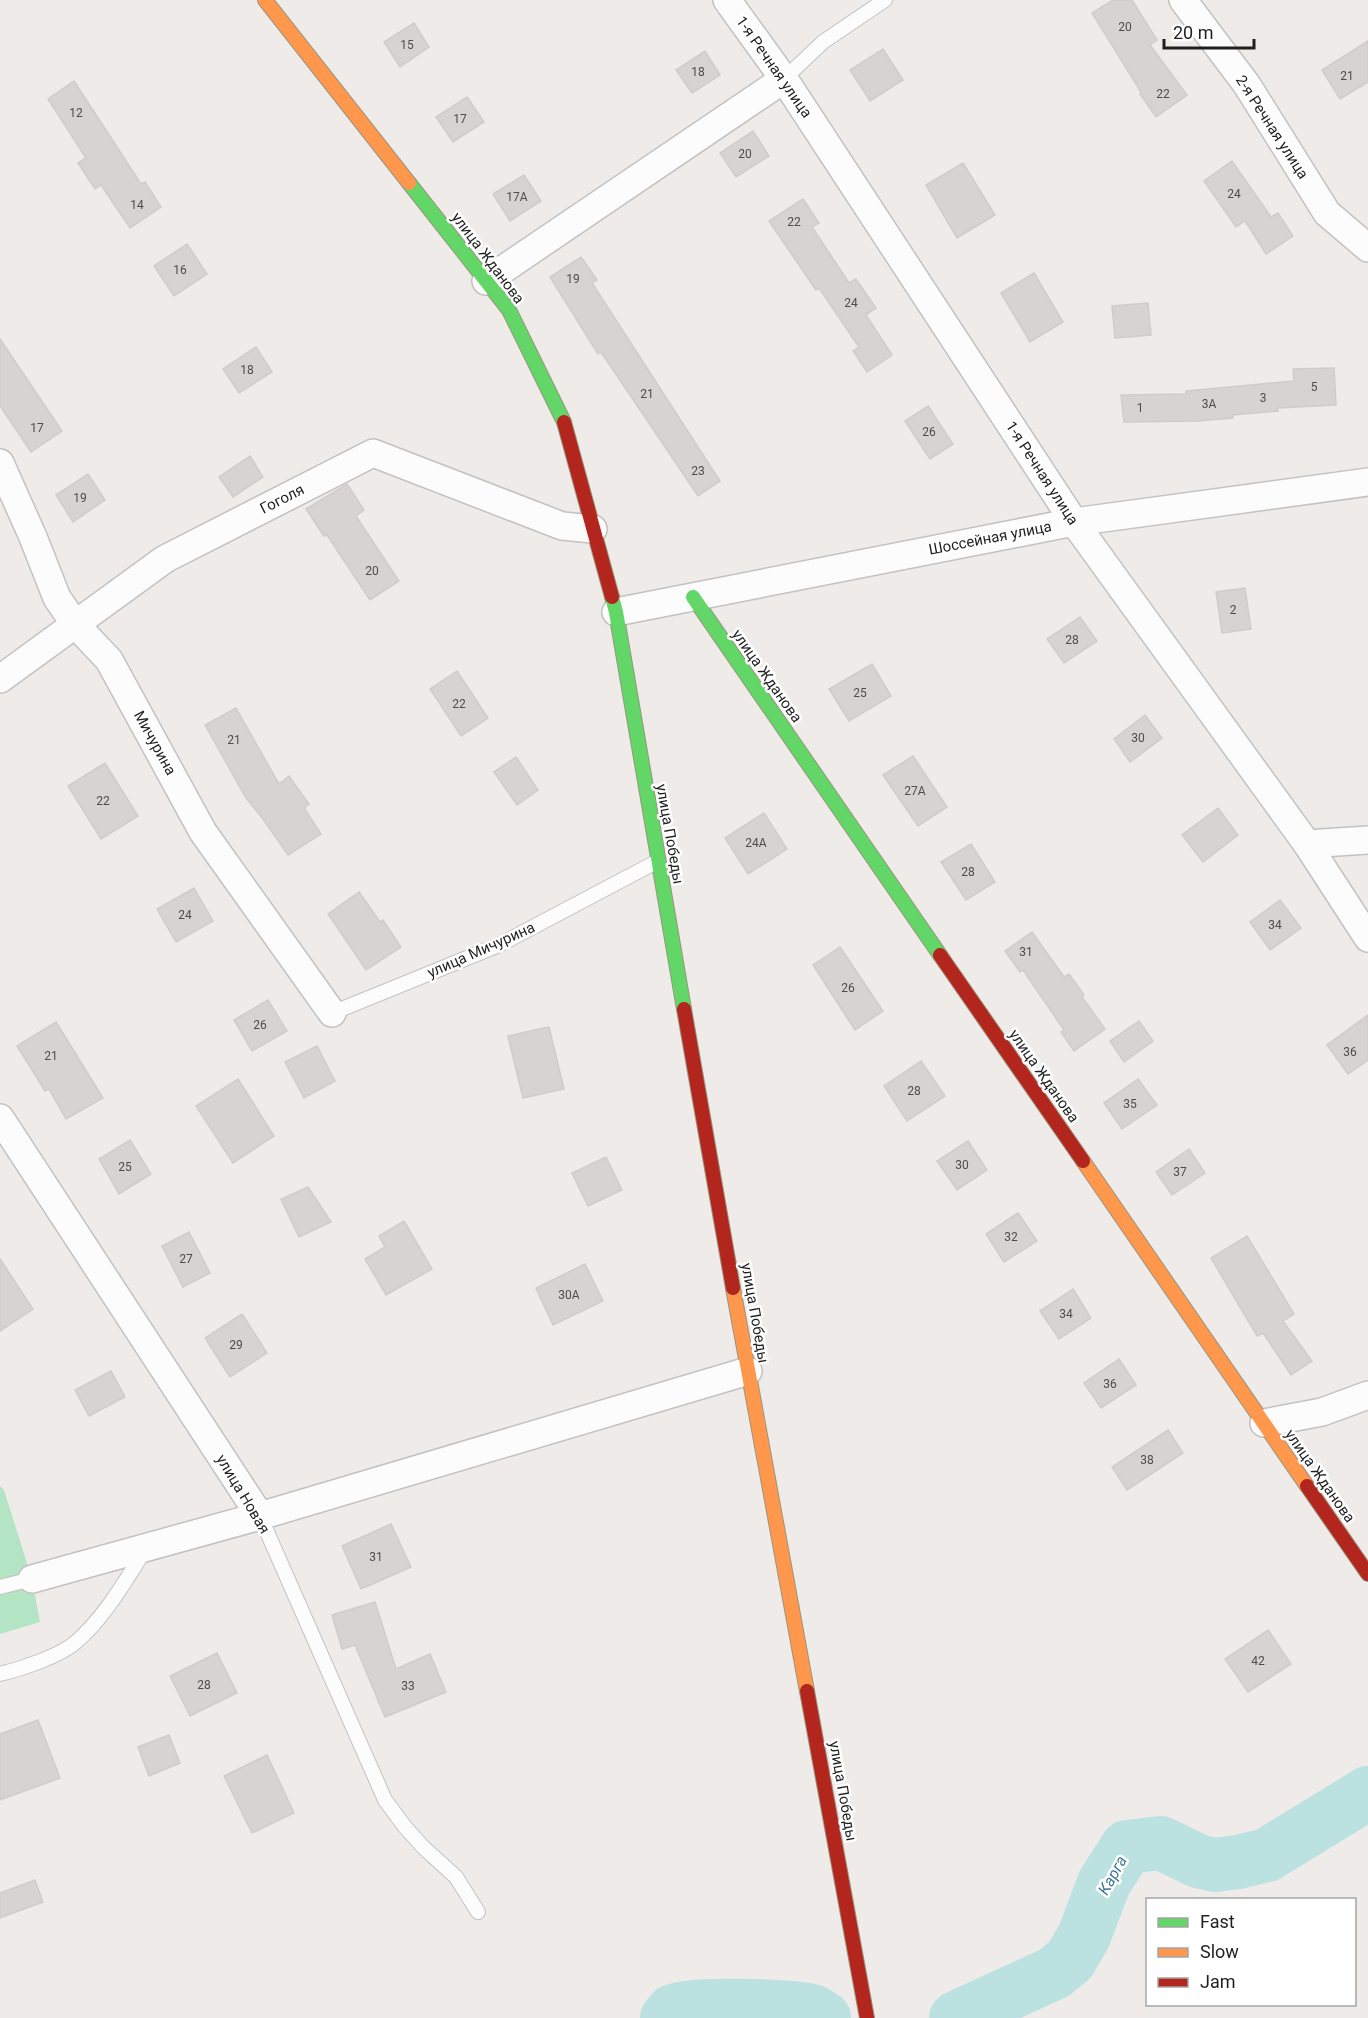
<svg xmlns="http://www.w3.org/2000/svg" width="1368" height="2018" font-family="Roboto,sans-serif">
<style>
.pitch{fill:#b3e5c5}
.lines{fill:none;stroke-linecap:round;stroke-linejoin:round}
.river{stroke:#bbe1e1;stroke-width:54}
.building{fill:#d6d3d1;stroke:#d1ccc9;stroke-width:1.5}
.lane-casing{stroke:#c3c2c0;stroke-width:16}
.street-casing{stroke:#c3c2c0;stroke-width:30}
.fast-casing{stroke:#99957f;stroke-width:16}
.slow-casing{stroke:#99957f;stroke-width:16}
.jam-casing{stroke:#99957f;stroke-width:16}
.lane{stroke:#fcfcfc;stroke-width:14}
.street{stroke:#fcfcfc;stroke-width:27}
.fast{stroke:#63d668;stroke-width:14}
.slow{stroke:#ff974d;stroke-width:14}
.jam{stroke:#b3261e;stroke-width:14}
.labels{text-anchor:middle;stroke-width:5;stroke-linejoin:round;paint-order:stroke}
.number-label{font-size:12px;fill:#4d4c4c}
.street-label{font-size:15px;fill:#1f1f1f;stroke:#fff}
.water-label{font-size:16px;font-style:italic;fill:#3f7891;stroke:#fff}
</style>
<rect width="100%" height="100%" fill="#eeebe8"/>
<!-- pitch -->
<polygon class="pitch" points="0,1486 4,1490 32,1579 40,1622 0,1634"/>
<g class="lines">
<!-- river -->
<g class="river">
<path d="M667,2018C669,2016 671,2013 673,2011C688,2002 793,2006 812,2011C816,2012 820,2016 824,2018"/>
<polyline points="956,2018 1054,1973 1070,1960 1084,1936 1104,1883 1127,1847 1161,1843 1198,1861 1215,1865 1238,1862 1267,1855 1368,1793"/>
</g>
</g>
<!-- building -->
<g class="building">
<polygon points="1113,0 1132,0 1157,40 1150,45 1187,95 1156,117 1140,94 1141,92 1092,13"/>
<polygon points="414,23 429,47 400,67 384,42"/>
<polygon points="1368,41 1368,82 1340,99 1322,70"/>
<polygon points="883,49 903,80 870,101 850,70"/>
<polygon points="705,51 720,75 692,93 676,70"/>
<polygon points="74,81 141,184 145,182 161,207 130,228 101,185 95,189 78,163 86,158 48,99"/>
<polygon points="467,97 484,122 453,142 436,117"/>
<polygon points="753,131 769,156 736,177 720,153"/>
<polygon points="1232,161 1271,217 1278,213 1293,236 1266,254 1245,221 1236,227 1204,181"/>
<polygon points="963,163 995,215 957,238 926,185"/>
<polygon points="524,175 541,201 510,221 493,194"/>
<polygon points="803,199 819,223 812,227 849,283 856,279 876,308 866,315 892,355 867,372 853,351 859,347 819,288 816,290 769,221"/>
<polygon points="187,244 207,274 174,296 154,266"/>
<polygon points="581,257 597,280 592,283 720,481 698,496 601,352 598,354 550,277"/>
<polygon points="1034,273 1063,322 1030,342 1001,293"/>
<polygon points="1148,303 1151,335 1115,338 1112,306"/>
<polygon points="0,339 62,431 31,452 0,406"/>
<polygon points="256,347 272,372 239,393 223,369"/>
<polygon points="1334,368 1336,405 1277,408 1278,411 1233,415 1233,418 1198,421 1124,422 1121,395 1186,394 1186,391 1294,381 1293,369"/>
<polygon points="928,406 953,444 930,459 905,421"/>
<polygon points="250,456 263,477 233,497 219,477"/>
<polygon points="88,474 105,500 73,522 56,495"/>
<polygon points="347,484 364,510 356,516 399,581 370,600 327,535 324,536 306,509"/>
<polygon points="1245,588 1251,629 1222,633 1216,592"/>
<polygon points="1080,617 1097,641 1064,663 1047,639"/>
<polygon points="872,664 891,696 849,721 829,689"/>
<polygon points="457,671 488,718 461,736 430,689"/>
<polygon points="236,708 279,784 289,776 309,804 304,808 321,834 288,855 263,819 246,798 205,725"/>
<polygon points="1145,715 1162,738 1130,762 1114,739"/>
<polygon points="913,756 947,807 918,826 883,775"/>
<polygon points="516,757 538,790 517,805 494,772"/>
<polygon points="105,763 138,816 101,839 68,786"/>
<polygon points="1218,808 1238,835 1203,862 1182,835"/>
<polygon points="764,813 787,849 748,874 725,838"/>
<polygon points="971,844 995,882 966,900 941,862"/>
<polygon points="194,888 213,921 176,942 157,909"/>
<polygon points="359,892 380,922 383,920 401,947 366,970 328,914"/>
<polygon points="1280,900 1301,928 1270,950 1250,922"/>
<polygon points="1032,932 1064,977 1069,974 1084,995 1082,997 1105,1029 1074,1051 1061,1032 1064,1030 1023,970 1020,972 1005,951"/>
<polygon points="840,947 883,1011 855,1030 813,965"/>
<polygon points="268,1000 287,1031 252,1051 234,1020"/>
<polygon points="1368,1015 1368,1060 1348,1074 1327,1045"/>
<polygon points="1139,1021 1153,1041 1124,1062 1110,1041"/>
<polygon points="56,1022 103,1098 66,1119 49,1089 45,1091 17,1046"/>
<polygon points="549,1027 564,1089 523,1098 508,1036"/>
<polygon points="317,1046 335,1081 304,1098 285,1062"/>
<polygon points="921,1061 945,1096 907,1121 884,1086"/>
<polygon points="238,1079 274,1136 233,1163 196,1106"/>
<polygon points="1138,1079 1157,1105 1122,1129 1104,1103"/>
<polygon points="130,1140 151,1174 119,1194 99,1159"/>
<polygon points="968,1141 987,1170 957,1190 937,1161"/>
<polygon points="1189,1149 1205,1173 1172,1195 1156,1172"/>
<polygon points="606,1157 622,1190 588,1206 572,1173"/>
<polygon points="308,1187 331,1222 299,1237 281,1199"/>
<polygon points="1018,1213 1037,1241 1004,1262 986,1234"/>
<polygon points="404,1221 432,1269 386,1295 365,1259 385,1247 379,1236"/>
<polygon points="189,1232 210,1273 183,1287 162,1246"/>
<polygon points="1247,1236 1294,1314 1283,1321 1312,1361 1291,1375 1263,1333 1257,1336 1211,1258"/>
<polygon points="0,1259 33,1309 0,1331"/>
<polygon points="585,1264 603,1301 553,1325 536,1288"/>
<polygon points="1073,1289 1091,1318 1059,1339 1040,1311"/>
<polygon points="242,1314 267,1353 230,1377 205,1338"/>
<polygon points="1119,1359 1136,1385 1101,1408 1084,1383"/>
<polygon points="111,1371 125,1397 89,1416 75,1390"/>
<polygon points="1168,1430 1183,1453 1127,1490 1112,1467"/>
<polygon points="391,1524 411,1567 361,1589 342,1546"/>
<polygon points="375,1602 396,1669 430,1654 446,1692 385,1717 355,1645 342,1649 332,1615"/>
<polygon points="1268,1630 1291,1664 1248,1692 1225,1659"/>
<polygon points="217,1653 237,1693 190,1716 170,1676"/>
<polygon points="38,1720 60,1778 0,1800 0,1734"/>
<polygon points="169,1735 180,1763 149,1776 138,1747"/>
<polygon points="267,1755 294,1813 252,1833 224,1776"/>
<polygon points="35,1880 43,1902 0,1918 0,1893"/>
</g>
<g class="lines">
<!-- lane casing -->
<g class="lane-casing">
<g id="lane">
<polyline points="784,79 823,42 885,0"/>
<polyline points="332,1013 499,945 658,861"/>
<polyline points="260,1516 385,1800 405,1827 424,1848 456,1877 478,1912"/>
<polyline points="0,1587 32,1579"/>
<path d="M0,1674C21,1669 60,1656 76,1642C105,1617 125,1581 145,1550"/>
</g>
</g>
<!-- street casing -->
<g class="street-casing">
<g id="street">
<polyline points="727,0 784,79 1074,522 1307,844 1368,938"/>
<polyline points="1183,0 1247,85 1327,213 1368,248"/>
<polyline points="486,281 784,79"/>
<polyline points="0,463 33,537 57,598 75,624 109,660 203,832 332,1013"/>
<polyline points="616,612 1074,522 1368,482"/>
<polyline points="0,679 165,559 373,453 562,526 593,529"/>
<polyline points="1307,844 1368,840"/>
<polyline points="0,1118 260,1516"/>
<polyline points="1264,1423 1322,1412 1368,1395"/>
<polyline points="32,1579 260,1516 748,1371"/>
</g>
</g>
<!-- fast casing -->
<g class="fast-casing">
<g id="fast">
<polyline points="409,183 509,310 564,422"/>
<polyline points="612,597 616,612 684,1009"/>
<polyline points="693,597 940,955"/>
</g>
</g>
<!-- slow casing -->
<g class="slow-casing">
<g id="slow">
<polyline points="265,0 409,183"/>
<polyline points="1083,1161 1307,1486"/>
<polyline points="733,1288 807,1691"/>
</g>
</g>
<!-- jam casing -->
<g class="jam-casing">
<g id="jam">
<polyline points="564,422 612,597"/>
<polyline points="940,955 1083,1161"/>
<polyline points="684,1009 733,1288"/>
<polyline points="1307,1486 1368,1574"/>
<polyline points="807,1691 867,2018"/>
</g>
</g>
<!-- lane -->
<use href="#lane" class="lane"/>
<!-- street -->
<use href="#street" class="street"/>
<!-- fast -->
<use href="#fast" class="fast"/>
<!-- slow -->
<use href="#slow" class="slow"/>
<!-- jam -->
<use href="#jam" class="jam"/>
</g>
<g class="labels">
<!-- number labels -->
<g class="number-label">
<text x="1125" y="31">20</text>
<text x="407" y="49">15</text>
<text x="698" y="76">18</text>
<text x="1347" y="80">21</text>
<text x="1163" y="98">22</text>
<text x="76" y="117">12</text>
<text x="460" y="123">17</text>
<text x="745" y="158">20</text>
<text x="1234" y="198">24</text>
<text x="517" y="201">17А</text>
<text x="137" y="209">14</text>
<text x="794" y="226">22</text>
<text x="180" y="274">16</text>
<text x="573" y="283">19</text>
<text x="851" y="307">24</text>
<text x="247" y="374">18</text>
<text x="1314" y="391">5</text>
<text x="647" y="398">21</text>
<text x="1263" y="402">3</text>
<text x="1209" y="408">3А</text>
<text x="1140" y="412">1</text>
<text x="37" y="432">17</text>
<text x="929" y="436">26</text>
<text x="698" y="475">23</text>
<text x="80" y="502">19</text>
<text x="372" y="575">20</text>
<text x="1233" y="614">2</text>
<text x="1072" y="644">28</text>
<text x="860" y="697">25</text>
<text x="459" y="708">22</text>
<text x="1138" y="742">30</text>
<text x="234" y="744">21</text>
<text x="915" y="795">27А</text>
<text x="103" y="805">22</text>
<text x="756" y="847">24А</text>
<text x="968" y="876">28</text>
<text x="185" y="919">24</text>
<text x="1275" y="929">34</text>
<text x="1026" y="956">31</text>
<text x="848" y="992">26</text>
<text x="260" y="1029">26</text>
<text x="1350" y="1056">36</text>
<text x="51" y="1060">21</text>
<text x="914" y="1095">28</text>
<text x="1130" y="1108">35</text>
<text x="962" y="1169">30</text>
<text x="125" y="1171">25</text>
<text x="1180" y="1176">37</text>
<text x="1011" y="1241">32</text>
<text x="186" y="1263">27</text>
<text x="569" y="1299">30А</text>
<text x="1066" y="1318">34</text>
<text x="236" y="1349">29</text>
<text x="1110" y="1388">36</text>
<text x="1147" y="1464">38</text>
<text x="376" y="1561">31</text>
<text x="1258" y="1665">42</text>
<text x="204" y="1689">28</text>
<text x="408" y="1690">33</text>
</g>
<!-- street labels -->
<g class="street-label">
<text transform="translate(774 67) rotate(55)" y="5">1-я Речная улица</text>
<text transform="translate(1272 127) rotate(57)" y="5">2-я Речная улица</text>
<text transform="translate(488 258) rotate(53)" y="5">улица Жданова</text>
<text transform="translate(1042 473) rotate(57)" y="5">1-я Речная улица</text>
<text transform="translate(282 499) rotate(-27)" y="5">Гоголя</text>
<text transform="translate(990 538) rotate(-11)" y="5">Шоссейная улица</text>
<text transform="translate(767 676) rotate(55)" y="5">улица Жданова</text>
<text transform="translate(155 743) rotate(61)" y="5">Мичурина</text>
<text transform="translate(670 834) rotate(80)" y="5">улица Победы</text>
<text transform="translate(481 950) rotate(-24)" y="5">улица Мичурина</text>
<text transform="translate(1044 1076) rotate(55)" y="5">улица Жданова</text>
<text transform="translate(755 1313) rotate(80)" y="5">улица Победы</text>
<text transform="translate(1320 1476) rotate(55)" y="5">улица Жданова</text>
<text transform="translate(243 1494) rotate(59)" y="5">улица Новая</text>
<text transform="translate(843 1791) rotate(80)" y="5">улица Победы</text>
</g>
<!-- water labels -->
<g class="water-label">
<text transform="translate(1112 1875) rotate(-61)" y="6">Карга</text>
</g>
</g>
<!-- legend -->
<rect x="1146" y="1898" width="210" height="108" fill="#ffffff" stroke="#a5a5a5" stroke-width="1.5"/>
<rect x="1158" y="1918" width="30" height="9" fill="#63d668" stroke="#a5a5a5" stroke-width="1.5"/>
<text x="1200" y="1928" font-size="18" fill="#1f1f1f">Fast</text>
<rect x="1158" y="1948" width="30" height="9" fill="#ff974d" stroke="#a5a5a5" stroke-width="1.5"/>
<text x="1200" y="1958" font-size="18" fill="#1f1f1f">Slow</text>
<rect x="1158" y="1978" width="30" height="9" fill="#b3261e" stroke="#a5a5a5" stroke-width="1.5"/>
<text x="1200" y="1988" font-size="18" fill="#1f1f1f">Jam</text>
<!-- scale -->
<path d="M1164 39v9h90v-9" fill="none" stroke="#1f1f1f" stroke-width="3"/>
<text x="1173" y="39" font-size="18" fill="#1f1f1f" stroke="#ffffff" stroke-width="4.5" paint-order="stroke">20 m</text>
</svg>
